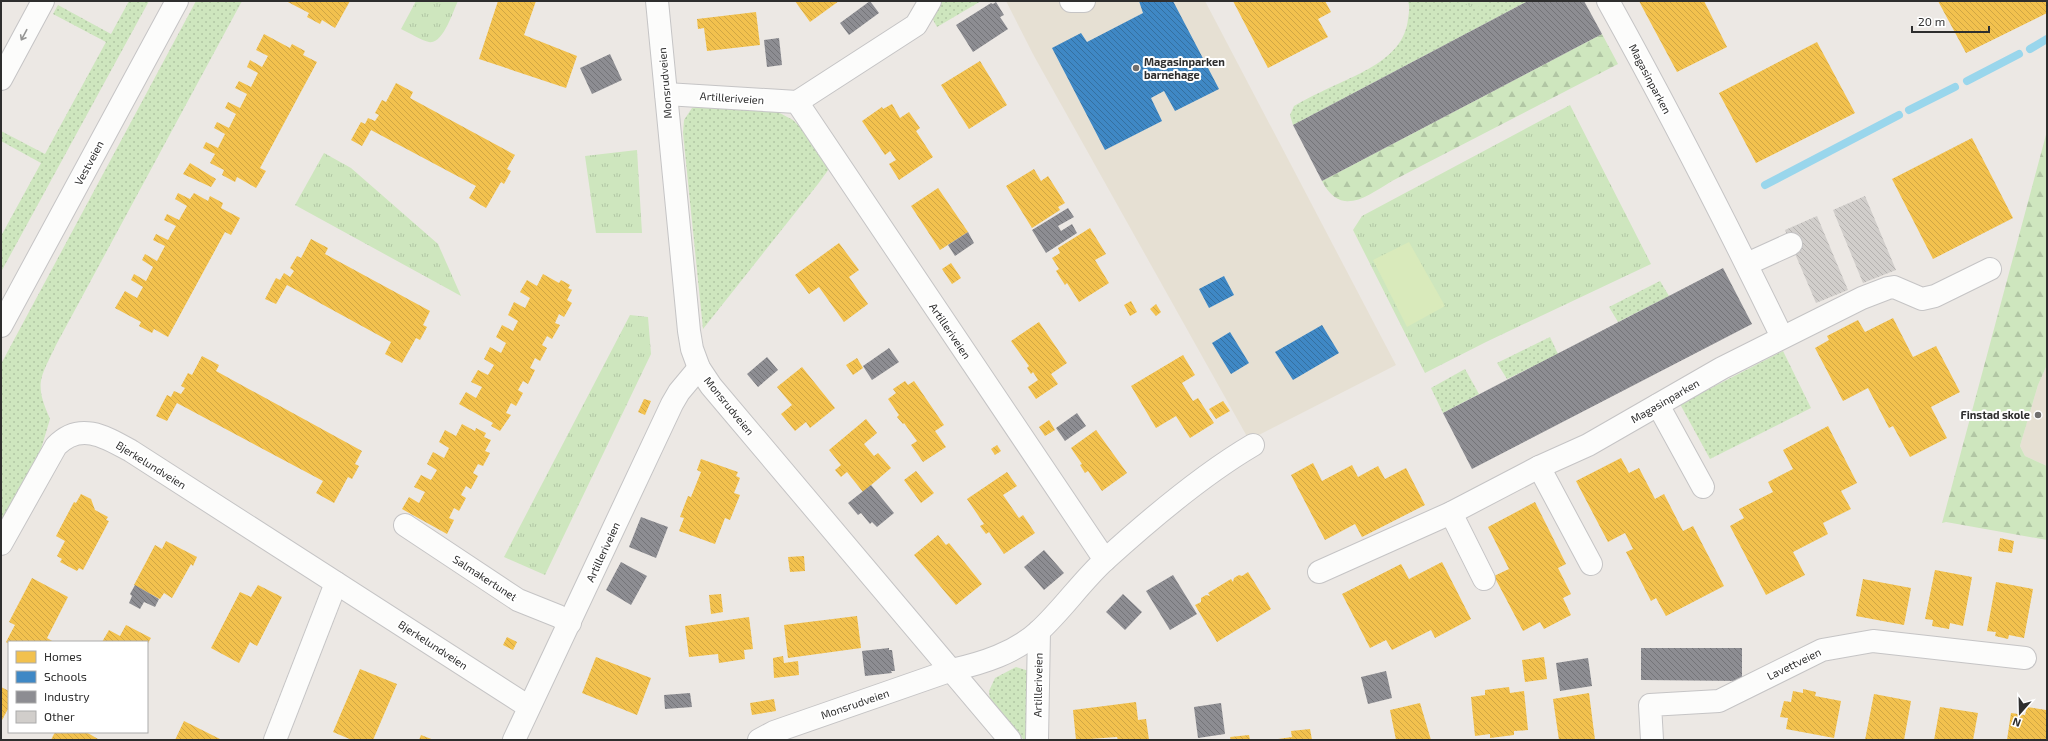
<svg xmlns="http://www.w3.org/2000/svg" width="2048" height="741" font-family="'Exo 2',sans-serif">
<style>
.education{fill:#e6e0d3}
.grass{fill:url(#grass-dots)}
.forest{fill:url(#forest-firs)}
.park{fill:url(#park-tufts)}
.pitch{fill:#d9eabb}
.homes{fill:url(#homes-back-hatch)}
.schools{fill:url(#schools-back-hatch)}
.industry{fill:url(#industry-back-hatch)}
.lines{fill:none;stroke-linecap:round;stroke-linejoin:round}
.stream{stroke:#99d6ec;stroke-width:8}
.building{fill:url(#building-back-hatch)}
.minor-casing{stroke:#c5c4c5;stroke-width:24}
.minor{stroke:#fcfcfb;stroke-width:22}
.oneway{stroke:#959594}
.poi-dot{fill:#706f6e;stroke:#fff;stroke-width:1.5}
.labels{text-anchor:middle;stroke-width:4;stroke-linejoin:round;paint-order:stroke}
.poi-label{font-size:11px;font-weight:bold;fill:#2e2e2e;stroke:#fff;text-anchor:start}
.street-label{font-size:11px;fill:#2e2e2e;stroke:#fff}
</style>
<defs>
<pattern id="grass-dots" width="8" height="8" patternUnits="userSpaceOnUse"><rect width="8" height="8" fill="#cee6be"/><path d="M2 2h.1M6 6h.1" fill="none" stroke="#b1c6a4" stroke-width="1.8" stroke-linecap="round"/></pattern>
<pattern id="forest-firs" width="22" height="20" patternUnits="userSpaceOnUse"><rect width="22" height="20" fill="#cee6be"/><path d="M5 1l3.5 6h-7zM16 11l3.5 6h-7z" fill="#b1c6a4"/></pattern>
<pattern id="park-tufts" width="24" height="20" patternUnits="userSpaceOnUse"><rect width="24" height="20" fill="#cee6be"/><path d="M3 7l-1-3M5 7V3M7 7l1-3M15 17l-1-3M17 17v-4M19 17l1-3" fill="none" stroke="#b1c6a4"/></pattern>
<pattern id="homes-back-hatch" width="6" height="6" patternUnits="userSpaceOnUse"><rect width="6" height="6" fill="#f2c14e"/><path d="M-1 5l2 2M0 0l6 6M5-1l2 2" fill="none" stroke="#d0a644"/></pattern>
<pattern id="schools-back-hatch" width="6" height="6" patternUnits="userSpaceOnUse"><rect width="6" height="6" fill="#3f88c5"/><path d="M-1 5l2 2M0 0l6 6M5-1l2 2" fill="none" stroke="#3570a0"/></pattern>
<pattern id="industry-back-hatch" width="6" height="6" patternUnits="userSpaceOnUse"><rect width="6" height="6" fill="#8d8d92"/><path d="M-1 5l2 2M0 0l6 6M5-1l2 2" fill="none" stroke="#747478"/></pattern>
<pattern id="building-back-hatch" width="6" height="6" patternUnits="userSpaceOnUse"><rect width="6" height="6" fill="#d1cecb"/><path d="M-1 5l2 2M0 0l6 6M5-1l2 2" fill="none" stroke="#b4b1af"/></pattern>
</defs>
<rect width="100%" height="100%" fill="#ece8e4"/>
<!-- education -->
<g class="education">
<polygon points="1006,1 1205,1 1396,365 1249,440 1034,56"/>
<polygon points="2047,365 2047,466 2025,456 2020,446 2038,385"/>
</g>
<!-- grass -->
<g class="grass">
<polygon points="129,1 149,1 1,272 1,236 41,163 1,141 1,131 45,154 106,42 53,14 58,5 111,34"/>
<path d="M196,1H242L56,345C40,379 34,383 50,419L41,449L1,522V364Z"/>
<polygon points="938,1 981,1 937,27 931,16"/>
<path d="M1408,1H1528L1293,125L1290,115L1294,106C1303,101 1311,96 1321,92C1352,76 1404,61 1408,19C1409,13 1410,7 1408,1Z"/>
<polygon points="708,104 774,110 793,120 808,135 831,166 818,184 703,329 683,133 684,120 692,108"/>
<polygon points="1660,281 1669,296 1618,322 1609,307"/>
<polygon points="1550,337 1558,354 1507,379 1497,363"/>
<polygon points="1783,351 1811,408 1710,459 1680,404"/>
<polygon points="1465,369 1479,394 1443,413 1431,388"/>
<polygon points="1016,667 1029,671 1029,740 1024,740 990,701 989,691 995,678"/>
</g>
<!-- forest -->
<g class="forest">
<path d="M1602,34L1618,64L1392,181C1367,196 1341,218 1322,181Z"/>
<polygon points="2047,131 2047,365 2038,385 2020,446 2025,456 2047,466 2047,540 1946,522 1942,523"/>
</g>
<!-- park -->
<g class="park">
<path d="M416,1H458C453,11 443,45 429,42C420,40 410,33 401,29Z"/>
<polygon points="1454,1 1490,1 1476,8"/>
<polygon points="1570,105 1651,264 1486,342 1425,373 1353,230 1362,216"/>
<polygon points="637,150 642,233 596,233 585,156"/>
<polygon points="324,153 351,168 438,244 461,296 295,205"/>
<polygon points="630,315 648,317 651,354 545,575 504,557"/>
</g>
<!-- pitch -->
<polygon class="pitch" points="1409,242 1445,306 1407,327 1373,260"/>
<!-- homes -->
<g class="homes">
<polygon points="286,1 350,1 335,28 322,20 320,24 307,17 309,13"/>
<polygon points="498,1 536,1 524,35 577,56 566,88 479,59"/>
<polygon points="795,1 839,1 810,22"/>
<polygon points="1233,1 1325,1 1331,12 1318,19 1328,37 1268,68"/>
<polygon points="1639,1 1704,1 1727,47 1677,72"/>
<polygon points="1938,1 2047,1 2047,13 1966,53"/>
<polygon points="756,12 760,45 707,51 704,28 698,29 697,19"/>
<polygon points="264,34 290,48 292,44 305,51 303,55 317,62 260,168 266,171 256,188 237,177 235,182 222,175 224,170 210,163 215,154 203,148 206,142 218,148 225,134 214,128 217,122 229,128 236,114 225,108 228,102 240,108 247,94 235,88 239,81 251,87 258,73 247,67 250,60 262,67 268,56 256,50"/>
<polygon points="1817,42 1855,113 1756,163 1719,93"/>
<polygon points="980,61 1007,105 969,129 941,85"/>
<polygon points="396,83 413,92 410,98 515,155 507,169 511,171 504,184 501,182 486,208 469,198 476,186 371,130 362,146 351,140 361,122 365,124 368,118 375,121 379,115 375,113 382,100 386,102"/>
<polygon points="892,104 900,118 909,112 920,128 916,131 933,157 899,180 889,164 896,160 890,151 885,155 862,121 882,107 883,109"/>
<polygon points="1972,138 2013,218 1933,259 1892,179"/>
<polygon points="190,163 216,179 211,187 183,174"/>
<polygon points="1034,169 1041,181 1048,176 1065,203 1058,207 1060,210 1032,228 1006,186"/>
<polygon points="938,188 968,232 940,250 911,206"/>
<polygon points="178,193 190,199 194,193 208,201 210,196 223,203 221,208 240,218 231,235 225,232 168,337 154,329 152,333 139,326 141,322 115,308 125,291 137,298 143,287 131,280 134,274 146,281 153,267 142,260 145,254 157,261 165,246 153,240 156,234 168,240 176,226 164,220 167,214 179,220 187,206 175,199"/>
<polygon points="1090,228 1106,254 1095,260 1109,283 1079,302 1067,283 1065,285 1056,271 1059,269 1052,258 1060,253 1058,248"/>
<polygon points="311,239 328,248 325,254 430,311 423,325 427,327 420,340 416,338 402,363 385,354 391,342 287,285 276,304 265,299 276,278 280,280 284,273 290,277 294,271 290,268 297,256 301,258"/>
<polygon points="839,243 859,270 849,277 868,304 844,322 819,287 809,294 795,275"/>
<polygon points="951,263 961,278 952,284 942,269"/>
<polygon points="543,274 559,283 561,280 570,285 568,288 572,290 567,300 572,303 564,317 559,314 555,323 560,325 552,339 547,336 542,345 547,348 540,361 535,358 530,368 535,370 528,384 523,381 518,390 523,393 516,406 511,403 506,413 511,415 500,431 491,426 493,423 459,404 466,392 476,398 482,387 471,382 478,370 488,375 494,365 484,359 490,347 501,353 506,343 496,337 502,325 513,331 518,321 508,315 514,302 525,308 530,298 520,292 527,280 537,286"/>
<polygon points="1131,301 1137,312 1130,316 1124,305"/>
<polygon points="1156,304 1161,312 1156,316 1150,309"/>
<polygon points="1893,318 1913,357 1936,346 1960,392 1931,407 1947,438 1910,457 1893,426 1889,428 1868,388 1843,401 1815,348 1829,340 1827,336 1858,320 1865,332"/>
<polygon points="1039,322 1067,363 1051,374 1058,384 1036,399 1028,387 1038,380 1033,372 1031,374 1027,368 1029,366 1011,341"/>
<polygon points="1183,355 1195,375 1182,383 1193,401 1198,398 1214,423 1190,438 1176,416 1156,428 1131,386"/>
<polygon points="202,356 219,365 216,371 362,451 355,464 359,466 352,479 348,477 334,503 316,493 323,481 177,403 167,421 156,416 167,395 171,397 174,391 181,394 185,388 181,386 188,373 192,375"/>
<polygon points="857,358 863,368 853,375 846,365"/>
<polygon points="802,367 835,408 810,428 806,422 795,431 781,414 792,405 777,387"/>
<polygon points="905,381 908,385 914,381 944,425 935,431 946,447 923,462 911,445 917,441 904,423 903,424 897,417 899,415 888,399 896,393 893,389"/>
<polygon points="644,399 651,401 645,415 638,412"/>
<polygon points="1223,401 1230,411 1216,419 1209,409"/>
<polygon points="866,419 877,433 864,444 874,456 878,453 891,468 863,492 847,472 841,477 835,470 841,465 829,450"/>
<polygon points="1049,420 1055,430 1045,436 1039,427"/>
<polygon points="462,424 475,431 476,428 486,433 484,437 491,440 485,451 490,453 483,466 478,464 473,473 478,476 471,489 466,486 461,495 466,498 459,511 454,508 449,518 454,520 447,534 402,509 409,497 419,503 425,492 414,487 421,475 431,480 437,470 427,464 433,452 444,458 449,448 439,442 445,430 456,436"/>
<polygon points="1828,426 1857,483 1841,491 1851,509 1823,523 1828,534 1793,552 1805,575 1766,595 1730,526 1744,518 1739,509 1773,492 1768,482 1793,469 1783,450"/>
<polygon points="1096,430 1127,473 1102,491 1088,471 1085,473 1080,465 1082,464 1071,448"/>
<polygon points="997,445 1001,451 995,455 991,449"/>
<polygon points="1621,458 1629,473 1639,468 1655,499 1664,494 1683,531 1693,526 1724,586 1666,616 1656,598 1651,601 1626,552 1633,549 1625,533 1608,542 1576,481"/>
<polygon points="701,459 738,472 736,476 740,478 734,493 740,495 730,520 725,518 715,544 679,531 684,518 680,517 688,496 691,497 701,472 697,470"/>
<polygon points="1313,463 1322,481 1352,465 1358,477 1378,466 1385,479 1406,468 1425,505 1362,537 1355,524 1325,540 1291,475"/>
<polygon points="916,471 934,493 921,503 904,480"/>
<polygon points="1007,472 1017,486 1003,495 1019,518 1023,515 1035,533 1004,554 989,532 986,534 980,526 984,524 967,499"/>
<polygon points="81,494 91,499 95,510 108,517 106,520 109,521 83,570 79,568 77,571 60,562 62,559 57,556 65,541 56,536 74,502 76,503"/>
<polygon points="1535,502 1566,564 1558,568 1571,594 1563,598 1571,615 1544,629 1540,622 1523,631 1494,576 1509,569 1488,527"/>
<polygon points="938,535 946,545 949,543 982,584 956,605 914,555"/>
<polygon points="2000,538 2014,541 2012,553 1998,551"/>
<polygon points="166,541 197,557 193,566 191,564 172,598 164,593 160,599 134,585 155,545 162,549"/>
<polygon points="804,556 805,571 790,572 788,557"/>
<polygon points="1442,562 1471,619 1435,638 1431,630 1392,650 1386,640 1370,648 1342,594 1401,564 1409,579"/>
<polygon points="1935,570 1972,577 1963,626 1950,623 1949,629 1932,626 1933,620 1925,619"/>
<polygon points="1248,572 1271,609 1217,642 1195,605 1201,602 1201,598 1206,595 1210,596 1208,593 1231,579 1233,582 1234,578 1239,575 1242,576"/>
<polygon points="32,578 68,597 47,638 54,642 9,642 9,644 6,642 15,625 9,622"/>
<polygon points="1863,579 1911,588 1904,625 1856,616"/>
<polygon points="1996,582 2033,589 2024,638 2009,635 2008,639 1995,636 1996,632 1987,631"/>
<polygon points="258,585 282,597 257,646 250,642 239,663 211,648 240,592 251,597"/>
<polygon points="721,594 723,612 711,614 709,595"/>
<polygon points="857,616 861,648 788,658 784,625"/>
<polygon points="749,617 753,649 744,650 745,659 719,663 718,654 689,657 685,626"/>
<polygon points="126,625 151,638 147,645 147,642 102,642 109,630 120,636"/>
<polygon points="507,637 517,642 513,650 503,645"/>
<polygon points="783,656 784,663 798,661 799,675 774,678 773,658"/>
<polygon points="596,657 651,678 637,715 582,693"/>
<polygon points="1544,657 1547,679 1525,682 1522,660"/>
<polygon points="360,669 397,684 373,740 352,740 333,732"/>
<polygon points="1,687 9,691 9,707 1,722"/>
<polygon points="1509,687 1510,693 1524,691 1528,730 1514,731 1514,735 1490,738 1490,734 1475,736 1471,697 1485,695 1485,690"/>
<polygon points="1803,689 1816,692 1815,696 1841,701 1834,738 1786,729 1788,718 1780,717 1784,701 1791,702 1793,691 1803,693"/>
<polygon points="1589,693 1595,740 1559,740 1553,699"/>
<polygon points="1874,694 1911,701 1904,740 1865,740"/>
<polygon points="774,699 776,711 752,715 750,703"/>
<polygon points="1136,702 1138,720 1146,719 1149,740 1118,740 1117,737 1076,740 1073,710"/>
<polygon points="1420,703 1431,740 1396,740 1390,710"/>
<polygon points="1940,707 1978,713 1973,740 1934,740"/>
<polygon points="2027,707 2046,710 2047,740 2007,740 2011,713 2025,715"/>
<polygon points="184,721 220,739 220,740 175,740"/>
<polygon points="1310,729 1312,740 1271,740 1292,737 1291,731"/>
<polygon points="55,732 86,732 98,739 51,740"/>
<polygon points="421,735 434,740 419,740"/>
<polygon points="1249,735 1250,740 1231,740 1230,737"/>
</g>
<!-- schools -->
<g class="schools">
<polygon points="1139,1 1173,1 1219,89 1175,111 1164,91 1151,98 1162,121 1105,150 1052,48 1081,33 1087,42 1143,13"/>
<polygon points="1224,276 1234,295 1209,308 1199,289"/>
<polygon points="1322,325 1339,353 1293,380 1275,352"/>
<polygon points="1230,332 1249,363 1231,374 1212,343"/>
</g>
<!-- industry -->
<g class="industry">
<polygon points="870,1 879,13 849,35 840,23"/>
<polygon points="1528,1 1584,1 1602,34 1322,181 1293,125"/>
<polygon points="996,2 1004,15 1000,17 1008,29 973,52 956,25 991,3 993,4"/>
<polygon points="779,38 782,65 767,67 764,40"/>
<polygon points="610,54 622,80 592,94 580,68"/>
<polygon points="1068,208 1074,217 1058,226 1061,231 1072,224 1077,233 1046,253 1032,230"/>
<polygon points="968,232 974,243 955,256 948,245"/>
<polygon points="1723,268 1752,324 1472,469 1443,413"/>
<polygon points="889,348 899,362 872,380 863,366"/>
<polygon points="767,357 778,370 758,387 747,374"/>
<polygon points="1077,413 1086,426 1065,441 1056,428"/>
<polygon points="871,485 894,513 877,527 872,522 870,524 861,513 858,515 848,503"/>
<polygon points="641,517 668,527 656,558 629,547"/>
<polygon points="1044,550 1064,573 1044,590 1024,567"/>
<polygon points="621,562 647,576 631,605 606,590"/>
<polygon points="1173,575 1197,614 1170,630 1146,591"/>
<polygon points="135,585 159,599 155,607 144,602 140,609 129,603 132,596 130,594"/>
<polygon points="1123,594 1142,612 1125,630 1106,612"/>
<polygon points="889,648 889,650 892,650 895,671 891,671 892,673 865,676 862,651"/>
<polygon points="1641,648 1742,648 1742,681 1641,680"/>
<polygon points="1588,658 1592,686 1560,691 1556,663"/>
<polygon points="1386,671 1392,698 1368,704 1361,677"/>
<polygon points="690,693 692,707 665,709 664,695"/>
<polygon points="1221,703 1225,734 1198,738 1194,707"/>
</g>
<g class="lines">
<!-- stream -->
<g class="stream">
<polyline points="2030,49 2047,39"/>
<polyline points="1967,81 2019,54"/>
<polyline points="1909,110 1955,87"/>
<polyline points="1765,185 1899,115"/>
</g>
</g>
<!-- building -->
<g class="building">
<polygon points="1865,196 1896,270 1863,283 1833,210"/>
<polygon points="1817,216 1848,290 1816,303 1785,230"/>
</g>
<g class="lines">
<!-- minor casing -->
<g class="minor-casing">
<g id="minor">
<polyline points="657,1 689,331 692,349 699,368 711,386 1010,740"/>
<polyline points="1071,1 1084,1"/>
<path d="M1608,1C1669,111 1727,224 1782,337"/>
<polyline points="1,79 43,1"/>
<polyline points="666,94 797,102 1105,560"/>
<polyline points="797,102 916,25 930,1"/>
<polyline points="1747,264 1791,244"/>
<polyline points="1,326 177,1"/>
<polyline points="1658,405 1703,487"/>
<polyline points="1539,467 1591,564"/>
<polyline points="1451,513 1484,579"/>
<polyline points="405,525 518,600 558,616 570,623"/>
<path d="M1,544L56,446C80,421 106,437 131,451L529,707"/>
<polyline points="1319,572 1451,513 1539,467 1588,445 1722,368 1862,298 1888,288 1894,287 1922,299 1935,296 1990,269"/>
<polyline points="275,740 336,583"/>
<polyline points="514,740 672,404 679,392 699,368"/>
<path d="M759,740L774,732L952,670C983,663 1015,653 1039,631C1063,609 1081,582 1105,560C1149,520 1202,475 1253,445"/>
<polyline points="1037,740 1039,631"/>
<polyline points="1652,740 1650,705 1719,701 1822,650 1873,641 2025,658"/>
</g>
</g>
<!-- minor -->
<use href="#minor" class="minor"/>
</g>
<!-- one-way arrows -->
<defs><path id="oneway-shaft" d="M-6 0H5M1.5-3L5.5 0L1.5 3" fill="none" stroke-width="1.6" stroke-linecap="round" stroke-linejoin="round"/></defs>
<use class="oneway" href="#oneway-shaft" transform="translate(24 35) rotate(118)"/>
<!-- markers -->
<g class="poi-dot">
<circle cx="1136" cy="68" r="4"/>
<circle cx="2038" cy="415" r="4"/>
</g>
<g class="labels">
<!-- poi labels -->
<g class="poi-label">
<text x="1144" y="66">Magasinparken<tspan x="1144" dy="13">barnehage</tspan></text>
<text x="2030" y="419" text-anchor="end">Finstad skole</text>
</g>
<!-- street labels -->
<g class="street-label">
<text transform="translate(1650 79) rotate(62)" y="4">Magasinparken</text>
<text transform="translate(665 83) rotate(-95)" y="4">Monsrudveien</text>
<text transform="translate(732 98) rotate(4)" y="4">Artilleriveien</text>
<text transform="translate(89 163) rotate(-62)" y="4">Vestveien</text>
<text transform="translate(950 331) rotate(56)" y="4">Artilleriveien</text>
<text transform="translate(1665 401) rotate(-30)" y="4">Magasinparken</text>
<text transform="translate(729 406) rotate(51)" y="4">Monsrudveien</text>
<text transform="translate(151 465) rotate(32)" y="4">Bjerkelundveien</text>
<text transform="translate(603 552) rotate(-65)" y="4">Artilleriveien</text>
<text transform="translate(485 578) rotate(33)" y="4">Salmakertunet</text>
<text transform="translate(433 645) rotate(33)" y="4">Bjerkelundveien</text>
<text transform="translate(1794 664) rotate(-26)" y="4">Lavettveien</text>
<text transform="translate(1038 685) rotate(-89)" y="4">Artilleriveien</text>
<text transform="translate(855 704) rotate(-19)" y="4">Monsrudveien</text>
</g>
</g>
<!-- border -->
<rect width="2048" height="741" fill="none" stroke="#2e2e2e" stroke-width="4"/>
<!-- legend -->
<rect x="8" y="641" width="140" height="92" fill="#ffffff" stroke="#ababab"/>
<rect x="16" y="651" width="20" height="12" fill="#f2c14e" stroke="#ababab"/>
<text x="44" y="661" font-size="12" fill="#2e2e2e">Homes</text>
<rect x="16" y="671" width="20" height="12" fill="#3f88c5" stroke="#ababab"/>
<text x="44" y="681" font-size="12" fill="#2e2e2e">Schools</text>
<rect x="16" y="691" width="20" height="12" fill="#8d8d92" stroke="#ababab"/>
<text x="44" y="701" font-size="12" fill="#2e2e2e">Industry</text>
<rect x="16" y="711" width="20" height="12" fill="#d1cecb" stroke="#ababab"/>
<text x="44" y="721" font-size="12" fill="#2e2e2e">Other</text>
<!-- north arrow -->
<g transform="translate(2020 713) rotate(200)" stroke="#ffffff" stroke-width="3" paint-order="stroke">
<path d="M0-3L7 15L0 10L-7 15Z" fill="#2e2e2e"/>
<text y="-6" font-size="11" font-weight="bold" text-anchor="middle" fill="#2e2e2e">N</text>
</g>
<!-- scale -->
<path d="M1912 26v6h77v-6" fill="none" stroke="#2e2e2e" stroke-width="2"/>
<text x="1918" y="26" font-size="12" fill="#2e2e2e" stroke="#ffffff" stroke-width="3" paint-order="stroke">20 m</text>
</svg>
